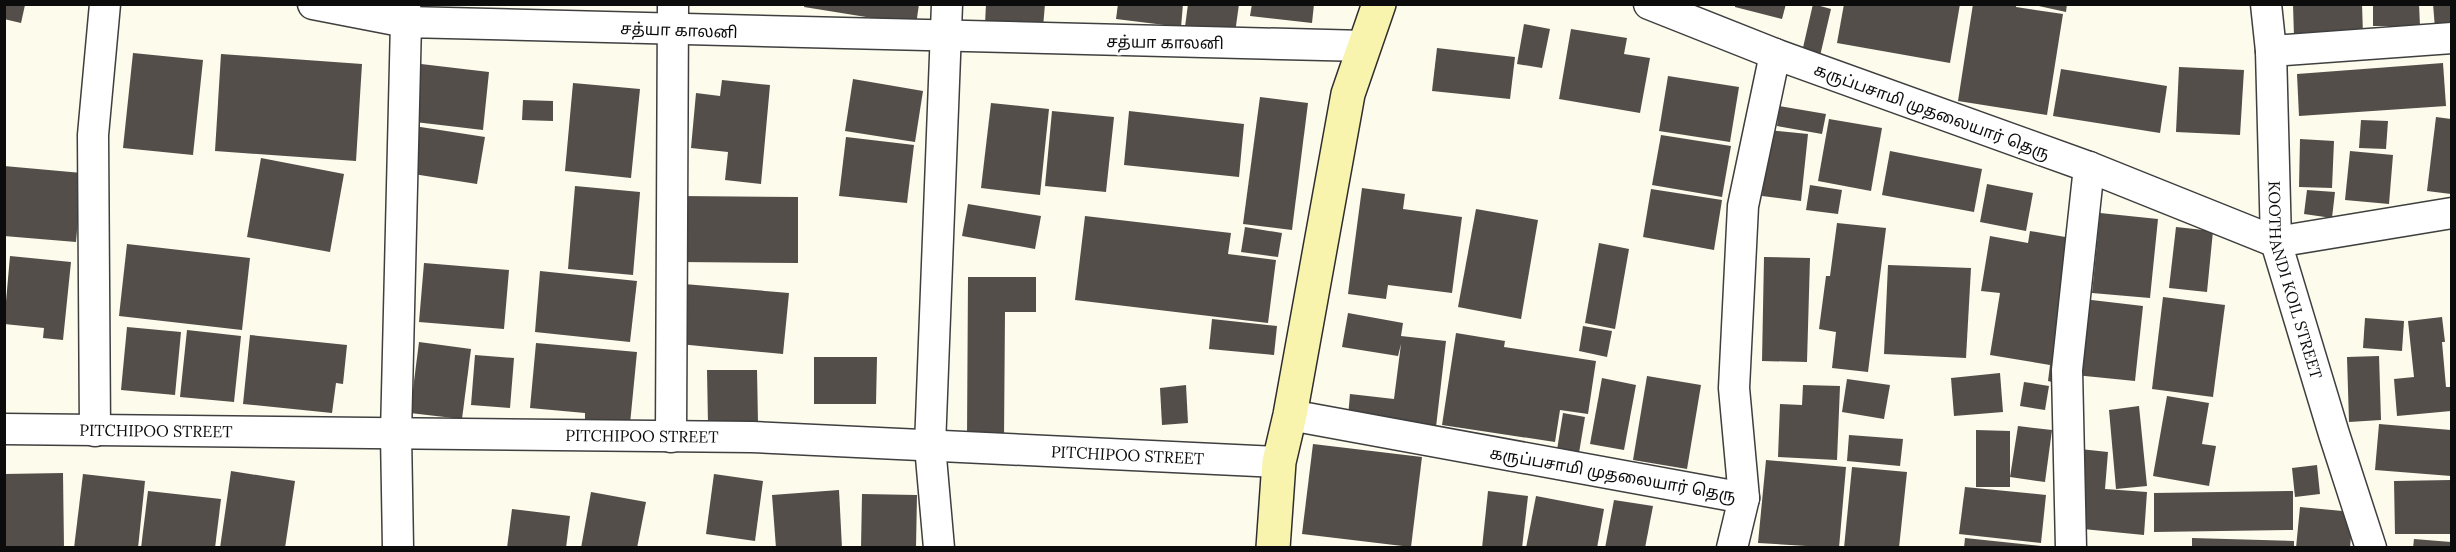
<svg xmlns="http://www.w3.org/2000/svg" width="2456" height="552" font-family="Lora,'Noto Sans Tamil',serif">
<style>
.building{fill:#534e49}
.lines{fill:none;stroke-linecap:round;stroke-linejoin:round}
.street-casing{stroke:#3f3f3f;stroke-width:33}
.secondary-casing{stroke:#2e2e2e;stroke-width:36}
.street{stroke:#fff;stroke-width:30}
.secondary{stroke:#f8f3ad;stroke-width:33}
.labels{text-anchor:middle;stroke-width:6;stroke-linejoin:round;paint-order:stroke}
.street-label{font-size:16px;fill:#0c0c0c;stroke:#fff}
</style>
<rect width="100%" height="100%" fill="#fdfbec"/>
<!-- building -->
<g class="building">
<polygon points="805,4 919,4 916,25 804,7"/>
<polygon points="986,4 1045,4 1043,27 985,24"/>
<polygon points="1118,4 1183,4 1181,27 1116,19"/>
<polygon points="1188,4 1239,4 1235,33 1185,27"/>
<polygon points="1252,4 1314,4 1312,23 1250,16"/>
<polygon points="1735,4 1786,4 1782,19 1735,7"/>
<polygon points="1813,4 1831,9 1820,56 1802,52"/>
<polygon points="1844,4 1960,4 1950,63 1837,43"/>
<polygon points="1973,4 2016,4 2016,7 2063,14 2047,115 1958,101"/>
<polygon points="2030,4 2067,4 2066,12"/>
<polygon points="2293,4 2362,4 2363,35 2294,37"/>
<polygon points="2373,4 2419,4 2420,26 2373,26"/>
<polygon points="2433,4 2451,4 2451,27 2435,28"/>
<polygon points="4,5 25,5 21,23 4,19"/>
<polygon points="1524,24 1550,29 1542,68 1517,64"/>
<polygon points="1571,29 1627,38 1624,54 1650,58 1640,113 1559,99"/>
<polygon points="1437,48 1515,57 1510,99 1432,91"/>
<polygon points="133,53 203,60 193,155 123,148"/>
<polygon points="221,54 362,64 356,161 215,151"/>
<polygon points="2443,63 2446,106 2299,116 2297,74"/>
<polygon points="421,64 489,72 483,130 415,122"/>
<polygon points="2179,67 2244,70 2240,135 2176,132"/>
<polygon points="2061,69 2167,86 2160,133 2053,116"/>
<polygon points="1668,76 1739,87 1730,142 1659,131"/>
<polygon points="853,79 923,91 915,142 845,131"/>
<polygon points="722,80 770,85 761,184 725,180 728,152 691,148 696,93 720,96"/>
<polygon points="573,83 640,89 631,178 565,171"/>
<polygon points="1260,97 1308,103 1292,230 1243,224"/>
<polygon points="523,100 553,101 553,121 522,120"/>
<polygon points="991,103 1049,109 1040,195 981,188"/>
<polygon points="1779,106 1826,114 1822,134 1777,126"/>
<polygon points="1052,111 1114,117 1106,192 1045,186"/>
<polygon points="1129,111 1244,124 1239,177 1124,165"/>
<polygon points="2436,117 2451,119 2451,194 2427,191"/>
<polygon points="1829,119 1882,128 1871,191 1818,181"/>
<polygon points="2361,120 2388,121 2386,149 2359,148"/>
<polygon points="414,126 485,137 477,184 407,173"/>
<polygon points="1769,130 1808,134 1801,201 1762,196"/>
<polygon points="1661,135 1731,146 1722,197 1652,185"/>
<polygon points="846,137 914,145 907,203 839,196"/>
<polygon points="2300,139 2334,141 2332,188 2299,187"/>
<polygon points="1890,151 1982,169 1974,212 1882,195"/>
<polygon points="2350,151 2393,155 2389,204 2345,200"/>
<polygon points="261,158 344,174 330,252 247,237"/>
<polygon points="4,166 82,173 76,242 4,236"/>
<polygon points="1987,184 2033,193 2026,231 1980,222"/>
<polygon points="1810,185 1842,190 1838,214 1806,210"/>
<polygon points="575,186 640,192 633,275 568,269"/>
<polygon points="1362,188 1405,194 1403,209 1462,217 1452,293 1388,285 1386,299 1348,294"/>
<polygon points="1651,189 1722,200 1714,250 1643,237"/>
<polygon points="2307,190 2335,192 2332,218 2304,214"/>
<polygon points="681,196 798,197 798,263 680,262"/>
<polygon points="968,204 1041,216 1035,249 962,236"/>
<polygon points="1476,209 1538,220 1521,319 1458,307"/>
<polygon points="2100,213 2158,219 2150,298 2092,293"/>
<polygon points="1085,216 1231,233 1228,254 1276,260 1268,323 1075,300"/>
<polygon points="1837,223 1886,228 1868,372 1832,368 1836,332 1819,329 1826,276 1830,276"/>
<polygon points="1245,227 1282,233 1278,257 1241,252"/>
<polygon points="2176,227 2213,231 2207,292 2169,288"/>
<polygon points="2030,231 2077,239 2052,382 2048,381 2050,365 1990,355 2000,293 1981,291 1990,236 2028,243"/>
<polygon points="1599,243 1629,249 1615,329 1585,323"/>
<polygon points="127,244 250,258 242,330 119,316"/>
<polygon points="10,256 71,262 63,340 43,338 44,328 4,324"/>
<polygon points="1764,257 1810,258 1807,362 1762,361"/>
<polygon points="424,263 509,270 504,329 419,322"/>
<polygon points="1888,265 1971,268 1966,358 1884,354"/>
<polygon points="540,271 637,281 630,342 535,332"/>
<polygon points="968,277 1036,277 1036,312 1005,312 1004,438 967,438"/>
<polygon points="684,284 789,293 783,354 679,344"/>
<polygon points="2163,297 2225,305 2213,397 2152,389"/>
<polygon points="2083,299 2143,306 2135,381 2075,375"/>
<polygon points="1348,313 1403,323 1401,336 1446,341 1436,427 1348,417 1350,394 1394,399 1401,344 1398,356 1342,347"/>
<polygon points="2442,317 2445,342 2442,342 2446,387 2451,387 2451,411 2397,416 2394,379 2414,377 2408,321"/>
<polygon points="2365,318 2404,321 2402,351 2363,348"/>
<polygon points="1212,319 1277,326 1274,355 1209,349"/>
<polygon points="1583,326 1612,331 1607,357 1579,351"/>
<polygon points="127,327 181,332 175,395 121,390"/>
<polygon points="187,330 241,336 234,402 180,397"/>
<polygon points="1456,333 1505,341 1504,347 1596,361 1588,414 1560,410 1555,442 1442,425"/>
<polygon points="250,335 347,345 343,384 336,383 332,413 243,404"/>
<polygon points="419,342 471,349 462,419 410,413"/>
<polygon points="536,343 637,352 630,424 585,419 585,413 530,408"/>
<polygon points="475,355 514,358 510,408 471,405"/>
<polygon points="2379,356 2381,420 2349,422 2347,357"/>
<polygon points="814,357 877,357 876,404 814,404"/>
<polygon points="707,370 757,370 758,423 708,424"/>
<polygon points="2000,373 2003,412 1954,416 1951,378"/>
<polygon points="1647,376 1701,385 1687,469 1633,460"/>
<polygon points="1602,378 1636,385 1624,450 1590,444"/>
<polygon points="1847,379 1890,385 1884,419 1842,412"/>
<polygon points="2024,382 2049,386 2045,410 2020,406"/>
<polygon points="1186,385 1188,423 1162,425 1160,388"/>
<polygon points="1803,385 1840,386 1837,460 1778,457 1780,404 1802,405"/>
<polygon points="2167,396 2209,403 2202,444 2216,446 2209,486 2153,476"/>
<polygon points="2139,406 2147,486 2116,489 2109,410"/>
<polygon points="1563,413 1585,417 1579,453 1557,450"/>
<polygon points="2379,424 2451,430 2451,476 2375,470"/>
<polygon points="2018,426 2052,430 2045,482 2010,477"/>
<polygon points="1976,430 2010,431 2010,487 1976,487"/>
<polygon points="1849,435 1903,439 1900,466 1847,461"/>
<polygon points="1313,444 1422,457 1411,547 1302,534"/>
<polygon points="2080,449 2108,452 2105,489 2147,492 2144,535 2073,528"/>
<polygon points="1766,460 1846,467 1839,548 1758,543"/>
<polygon points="2317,465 2320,494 2295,497 2292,468"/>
<polygon points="1852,467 1907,472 1899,548 1844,548"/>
<polygon points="231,471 295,481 285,548 220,548"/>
<polygon points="63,473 64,548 4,548 4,474"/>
<polygon points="83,474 145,481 138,548 74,548"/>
<polygon points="714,474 763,481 755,541 706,534"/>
<polygon points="2451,480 2451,534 2395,534 2394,481"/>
<polygon points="1965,487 2046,495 2041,543 1959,534"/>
<polygon points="839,490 842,548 776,548 772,495"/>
<polygon points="148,491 221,499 215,548 141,548"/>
<polygon points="1488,491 1528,496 1522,548 1482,548"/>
<polygon points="2293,491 2293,530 2154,532 2154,493"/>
<polygon points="591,492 646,502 637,548 581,548"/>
<polygon points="862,494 917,495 916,548 861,548"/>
<polygon points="1536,496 1604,509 1597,548 1526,548"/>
<polygon points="1614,500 1653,506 1645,548 1605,548"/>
<polygon points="2300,507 2353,512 2350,548 2296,548"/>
<polygon points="512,509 570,516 566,548 507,548"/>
<polygon points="1965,538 2041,546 2041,548 1964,548"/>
<polygon points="2192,538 2294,541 2294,548 2192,548"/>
<polygon points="2414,539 2451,542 2451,548 2413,548"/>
</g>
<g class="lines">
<!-- street casing -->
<g class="street-casing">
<g id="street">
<polyline points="313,4 406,22 405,4"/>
<polyline points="1649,4 1775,54"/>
<path id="s1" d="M2266,4L2271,51L2276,242L2334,434L2371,548"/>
<polyline points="2271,51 2452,38"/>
<polyline points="1290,415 1744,498 1734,388 1743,206 1775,54 2089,167 2276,242 2452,213"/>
<path id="s2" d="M4,429L752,437L1279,462"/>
<polyline points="95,431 93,135 105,4"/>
<polyline points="671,437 673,4"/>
<polyline points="398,548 396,434 406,22 1365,46"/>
<polyline points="939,548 930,446 947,4"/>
<polyline points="1732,548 1744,498"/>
<polyline points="2071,548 2067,370 2089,167"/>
</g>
</g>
<!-- secondary casing -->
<g class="secondary-casing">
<polyline id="secondary" points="1273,548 1279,462 1290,415 1348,94 1379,4"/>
</g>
<!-- street -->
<use href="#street" class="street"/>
<!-- secondary -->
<use href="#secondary" class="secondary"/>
</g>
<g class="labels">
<!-- street labels -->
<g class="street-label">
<text transform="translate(679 30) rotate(2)" y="6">சத்யா காலனி</text>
<text transform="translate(1165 42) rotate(1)" y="6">சத்யா காலனி</text>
<text transform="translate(1932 111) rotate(20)" y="6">கருப்பசாமி முதலையார் தெரு</text>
<text dy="6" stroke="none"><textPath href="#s1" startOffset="279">KOOTHANDI KOIL STREET</textPath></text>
<text dy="6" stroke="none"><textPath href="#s2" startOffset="152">PITCHIPOO STREET</textPath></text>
<text dy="6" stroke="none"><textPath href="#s2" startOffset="638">PITCHIPOO STREET</textPath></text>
<text dy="6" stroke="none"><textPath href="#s2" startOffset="1124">PITCHIPOO STREET</textPath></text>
<text transform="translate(1613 474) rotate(10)" y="6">கருப்பசாமி முதலையார் தெரு</text>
</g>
</g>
<!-- border -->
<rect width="2456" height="552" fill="none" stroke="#0c0c0c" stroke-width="12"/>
</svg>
